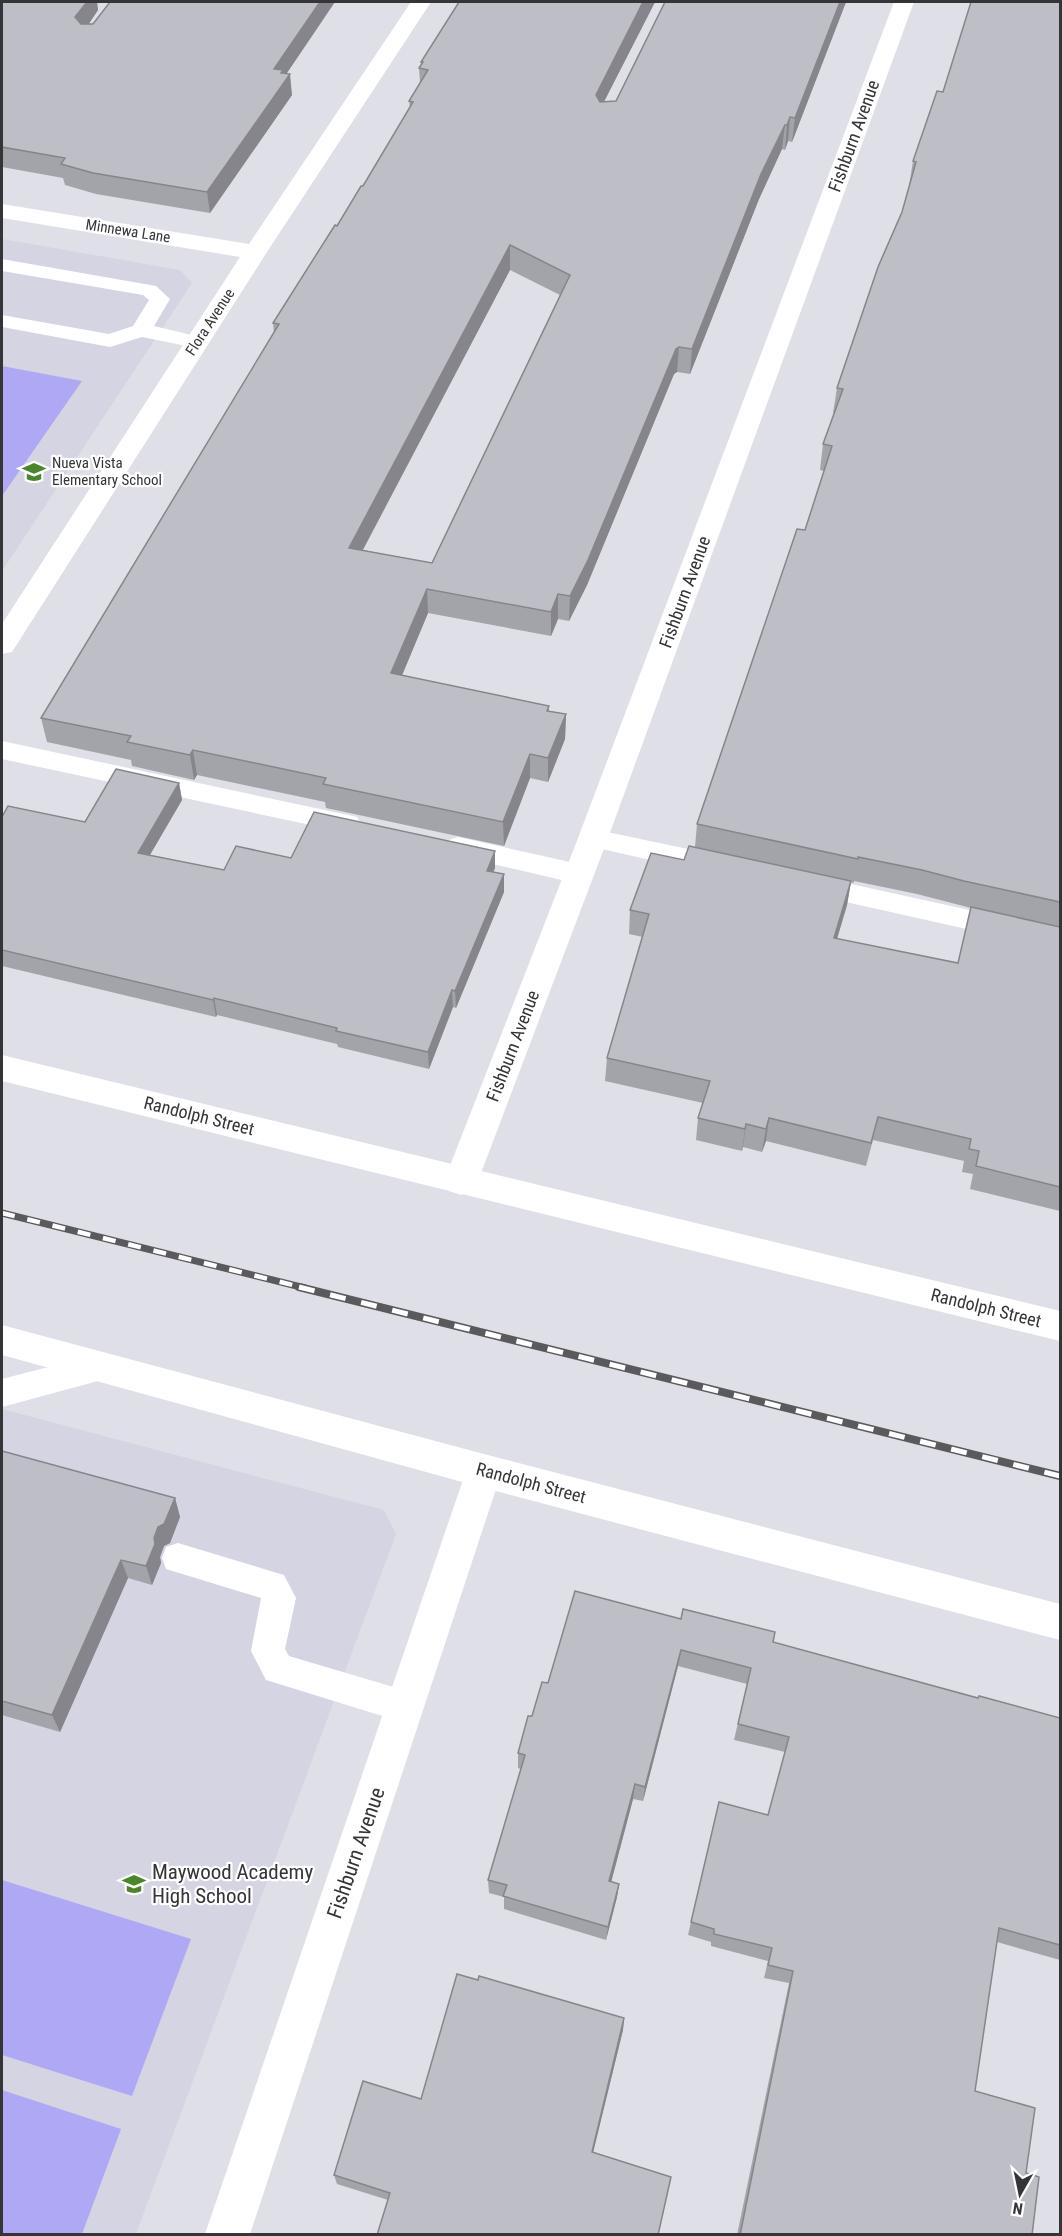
<svg xmlns="http://www.w3.org/2000/svg" width="1062" height="2236" font-family="'Roboto Condensed',sans-serif">
<style>
.built{fill:#d4d4e3}
.green{fill:#afa9f5}
.lines{fill:none;stroke-linecap:round;stroke-linejoin:round}
.lane{fill:#fff;fill-rule:evenodd}
.street{fill:#fff;fill-rule:evenodd}
.secondary{fill:#fff;fill-rule:evenodd}
.rail-far1-casing{stroke:#5a5a5e;stroke-width:7}
.rail-casing{stroke:#5a5a5e;stroke-width:8}
.rail-far1{stroke:#fff;stroke-width:4.5;stroke-dasharray:13;stroke-linecap:butt}
.rail{stroke:#fff;stroke-width:5;stroke-dasharray:16;stroke-linecap:butt}
.wall{fill:#a3a3aa;fill-rule:evenodd}
.shaded-wall{fill:#85858b}
.building{fill:#bebec6;stroke:#85858b;stroke-width:1.5;fill-rule:evenodd}
.labels{text-anchor:middle;stroke-width:4.5;stroke-linejoin:round;paint-order:stroke}
.far-street-label{font-size:15px;fill:#353538;stroke:#fff}
.far-poi-label{font-size:15px;fill:#353538;stroke:#fff;text-anchor:start}
.street-label{font-size:18px;fill:#353538;stroke:#fff}
.near-street-label{font-size:21px;fill:#353538;stroke:#fff}
.near-poi-label{font-size:21px;fill:#353538;stroke:#fff;text-anchor:start}
</style>
<rect width="100%" height="100%" fill="#dfdfe7"/>
<!-- built -->
<g class="built">
<polygon points="2,239 180,270 192,283 2,571"/>
<polygon points="2,1409 384,1510 396,1534 136,2234 2,2234"/>
</g>
<!-- green -->
<g class="green">
<polygon points="2,366 82,381 2,496"/>
<polygon points="2,1880 191,1939 132,2096 2,2055"/>
<polygon points="2,2090 121,2129 82,2234 2,2234"/>
</g>
<g class="lines">
<!-- lane -->
<g class="lane">
<polygon points="2,259 156,286 170,299 154,326 204,338 208,342 204,346 197,348 142,337 110,347 2,327 2,315 109,334 133,326 149,300 143,295 2,271"/>
<polygon points="2,741 348,815 357,817 361,824 357,831 348,833 2,759"/>
<polygon points="593,829 721,856 730,859 734,866 730,873 721,876 584,845 580,838 584,831"/>
<polygon points="458,837 579,864 588,867 592,874 588,881 579,884 449,854 445,847 449,840"/>
<polygon points="810,875 1060,930 1060,950 801,892 797,885 801,878"/>
<polygon points="102,1353 113,1357 117,1367 113,1377 2,1407 2,1379"/>
<polygon points="178,1543 284,1575 296,1598 285,1649 289,1656 417,1694 422,1706 417,1718 405,1723 266,1680 251,1651 261,1598 166,1569 162,1558 166,1547"/>
</g>
<!-- street -->
<g class="street">
<polygon points="411,2 431,2 267,252 12,652 2,654 2,624 240,257 2,218 2,204 249,244"/>
<polygon points="894,2 914,2 608,838 478,1181 473,1191 461,1195 449,1191 444,1181 578,838"/>
<polygon points="484,1454 497,1459 502,1471 250,2234 205,2234 466,1471 471,1459"/>
</g>
<!-- secondary -->
<g class="secondary">
<polygon points="2,1055 1060,1311 1060,1341 2,1081"/>
<polygon points="2,1325 484,1454 1060,1604 1060,1640 484,1488 2,1355"/>
</g>
<!-- rail-far1 casing -->
<g class="rail-far1-casing">
<polyline id="rail-far1" points="2,1213 305,1288"/>
</g>
<!-- rail casing -->
<g class="rail-casing">
<polyline id="rail" points="299,1287 1060,1476"/>
</g>
<!-- rail-far1 -->
<use href="#rail-far1" class="rail-far1"/>
<!-- rail -->
<use href="#rail" class="rail"/>
</g>
<!-- wall -->
<g class="wall">
<polygon points="2,2 97,2 98,10 89,24 287,74 292,95 210,213 96,194 65,185 63,178 2,167"/>
<path d="M655,2L604,102L616,101L665,2H846L792,142L788,141L785,150L782,149L759,199L690,374L677,372L674,374L587,585L569,621L558,619L551,636L428,613L402,675L549,706V711L566,714L565,739L548,782L530,778L504,846L326,808L325,802L197,775L194,780L132,766L131,760L47,742L41,718L274,333L273,323L363,186L410,108L409,101L420,83L419,68L421,66V62ZM510,270L560,295L432,563L363,550Z"/>
<path d="M1060,2V1211L970,1189L973,1174L962,1172L964,1161L873,1140L866,1166L766,1141L762,1152L743,1147L742,1151L696,1140L698,1118L703,1103L605,1081L607,1058L643,937L629,934L630,910L684,860L695,847L697,824L805,530L824,471L820,470L823,444L834,413H833L837,388L902,212L909,186L913,161L943,92ZM854,881L917,894L971,908L958,963L837,939L847,905L851,882L854,883Z"/>
<polygon points="179,783 182,800 150,855 224,870 291,858 495,868 493,872 504,874 504,892 456,1008 453,1007 429,1069 338,1047 337,1044 217,1015 216,1017 2,966 2,817 85,822"/>
<polygon points="2,1451 175,1498 180,1517 170,1543 164,1546 160,1557 161,1563 152,1585 128,1578 60,1732 2,1715"/>
<polygon points="681,1619 773,1642 978,1698 979,1696 1060,1718 1060,1716 1060,1960 997,1942 975,2091 1026,2173 1032,2235 737,2235 789,1983 764,1978 768,1961 711,1946 711,1942 688,1935 691,1922 768,1815 785,1752 734,1740 747,1684 678,1666 643,1801 633,1799 611,1882 619,1884 617,1897 606,1940 504,1909 504,1897 489,1893 488,1880 521,1769 518,1768 518,1753 532,1716 548,1683"/>
<polygon points="624,2018 623,2030 593,2152 388,2200 337,2184 334,2175 421,2099"/>
</g>
<!-- shaded-wall -->
<g class="shaded-wall">
<polygon points="87,2 97,2 98,10 79,38 75,17"/>
<polygon points="320,2 335,2 283,79 290,74 292,95 210,213 207,192 274,69"/>
<polygon points="643,2 655,2 595,119 596,95"/>
<polygon points="840,2 846,2 792,142 795,118"/>
<polygon points="790,117 788,141 785,150 787,125"/>
<polygon points="785,125 782,149 759,199 690,374 692,349 761,174"/>
<polygon points="510,245 510,270 351,572 349,548"/>
<polygon points="679,347 677,372 674,374 587,585 569,621 570,596 676,349"/>
<polygon points="427,589 428,613 393,697 391,673"/>
<polygon points="558,594 558,619 551,636 551,612"/>
<polygon points="566,714 565,739 548,782 548,758"/>
<polygon points="193,750 197,775 194,780 190,755"/>
<polygon points="530,754 530,778 504,846 503,822"/>
<polygon points="179,783 182,800 141,870 138,853"/>
<polygon points="495,851 495,868 487,888 487,871"/>
<polygon points="504,874 504,892 456,1008 455,991"/>
<polygon points="851,881 847,905 830,962 834,938"/>
<polygon points="452,990 453,1007 429,1069 428,1052"/>
<polygon points="214,998 217,1015 216,1017 213,1000"/>
<polygon points="769,1118 766,1141 762,1152 766,1129"/>
<polygon points="746,1124 743,1147 742,1151 745,1129"/>
<polygon points="175,1498 180,1517 170,1543 164,1546 160,1557 161,1563 152,1585 146,1566 158,1527"/>
<polygon points="121,1560 128,1578 60,1732 52,1715"/>
<polygon points="681,1650 678,1666 643,1801 645,1787"/>
<polygon points="635,1784 633,1799 608,1894 609,1881"/>
<polygon points="619,1884 617,1897 606,1940 608,1927"/>
<polygon points="624,2018 623,2030 591,2161 592,2152"/>
</g>
<!-- building -->
<g class="building">
<polygon points="2,2 87,2 75,17 81,24 93,24 110,2 320,2 274,69 283,70 281,73 290,74 207,192 93,173 61,164 65,158 2,147"/>
<path d="M459,2H643L596,95L600,102L616,101L665,2H840L795,118L790,117L787,125H785L761,174L692,349L679,347L676,349L588,560L570,596L558,594L551,612L427,589L391,673L549,706L547,711L566,714L548,758L530,754L503,822L323,784L326,778L193,750L190,755L127,742L131,736L41,718L279,324L273,323L335,225L337,226L361,186H363L413,102L409,101L428,70L419,68L423,62H421ZM510,245L570,275L432,563L349,548Z"/>
<polygon points="971,2 1060,2 1060,902 964,881 922,870 858,857 858,859 697,824 797,529 805,530 832,446 823,444 843,389 837,388 878,267 902,212 916,162 913,161 937,91 943,92"/>
<polygon points="116,769 179,783 138,853 224,870 236,846 291,858 314,812 495,851 487,871 504,874 455,991 452,990 428,1052 336,1031 337,1028 214,998 213,1000 2,950 2,817 8,806 85,822"/>
<polygon points="689,846 851,881 834,938 958,963 971,907 1060,927 1060,1187 976,1166 979,1151 969,1149 971,1139 878,1117 871,1143 769,1118 766,1129 746,1124 745,1129 698,1118 710,1081 607,1058 649,914 630,910 651,853 684,860"/>
<polygon points="2,1451 175,1498 164,1524 158,1527 154,1538 155,1544 146,1566 121,1560 52,1715 2,1701"/>
<polygon points="575,1591 681,1619 683,1609 775,1632 773,1642 978,1698 979,1696 1060,1718 1060,1945 999,1928 975,2091 1035,2108 1026,2173 1039,2177 1032,2235 740,2235 793,1971 768,1965 772,1948 714,1934 714,1929 691,1922 719,1802 768,1815 789,1737 738,1724 751,1668 681,1650 645,1787 635,1784 609,1881 619,1884 608,1927 503,1896 507,1885 488,1880 525,1755 518,1753 528,1716 532,1716 542,1682 548,1683"/>
<polygon points="457,1974 478,1980 479,1976 624,2018 592,2152 671,2177 658,2235 377,2235 390,2193 334,2175 363,2081 421,2099"/>
</g>
<!-- icons -->
<defs>
<g id="school-bare" transform="scale(1.8)"><path d="M0-5L7-2L0 1L-7-2ZM-4 1L0 2.5L4 1V4Q0 6-4 4Z" fill="#488728" stroke="#fff" stroke-width="2.5" paint-order="stroke"/></g>
</defs>
<g fill-rule="evenodd">
<use href="#school-bare" x="34" y="472"/>
<use href="#school-bare" x="134" y="1884"/>
</g>
<g class="labels">
<!-- far-street labels -->
<g class="far-street-label">
<text transform="translate(128 231) rotate(9)" y="5">Minnewa Lane</text>
<text transform="translate(210 322) rotate(-57)" y="5">Flora Avenue</text>
</g>
<!-- far-poi labels -->
<g class="far-poi-label">
<text x="52" y="468">Nueva Vista<tspan x="52" dy="17">Elementary School</tspan></text>
</g>
<!-- street labels -->
<g class="street-label">
<text transform="translate(854 136) rotate(-70)" y="6">Fishburn Avenue</text>
<text transform="translate(685 592) rotate(-70)" y="6">Fishburn Avenue</text>
<text transform="translate(513 1046) rotate(-69)" y="6">Fishburn Avenue</text>
<text transform="translate(199 1116) rotate(14)" y="6">Randolph Street</text>
<text transform="translate(986 1308) rotate(14)" y="6">Randolph Street</text>
<text transform="translate(531 1483) rotate(15)" y="6">Randolph Street</text>
</g>
<!-- near-street labels -->
<g class="near-street-label">
<text transform="translate(356 1853) rotate(-71)" y="7">Fishburn Avenue</text>
</g>
<!-- near-poi labels -->
<g class="near-poi-label">
<text x="152" y="1879">Maywood Academy<tspan x="152" dy="24">High School</tspan></text>
</g>
</g>
<!-- border -->
<rect width="1062" height="2236" fill="none" stroke="#353538" stroke-width="6"/>
<!-- north arrow -->
<g transform="translate(1020 2194) rotate(189)" stroke="#ffffff" stroke-width="4.5" paint-order="stroke">
<path d="M0-4.5L10 22L0 15L-10 22Z" fill="#353538"/>
<text y="-9" font-size="16" font-weight="bold" text-anchor="middle" fill="#353538">N</text>
</g>
</svg>
